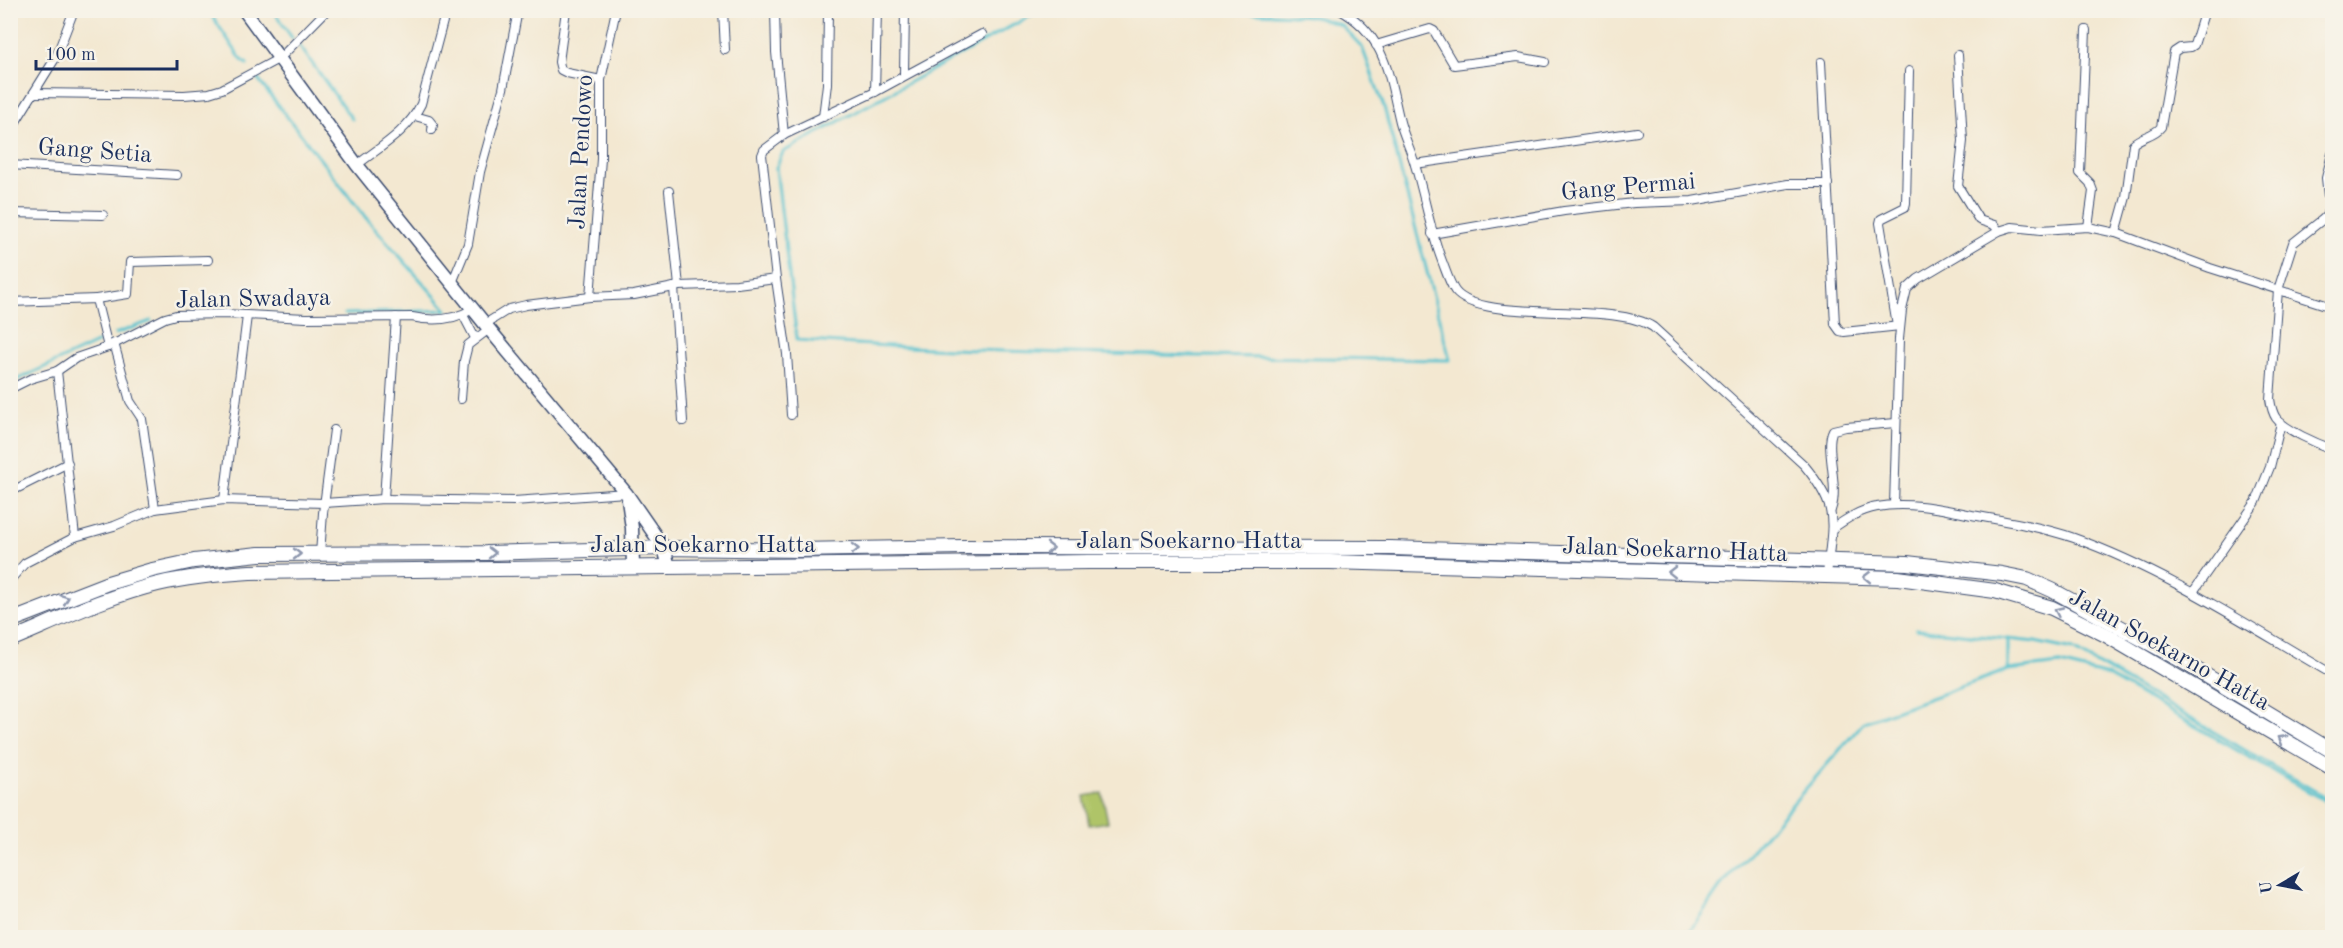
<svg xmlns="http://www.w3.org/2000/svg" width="2343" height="948" font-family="'Old Standard TT',serif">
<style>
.green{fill:#afc468;stroke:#657a63;stroke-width:1.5}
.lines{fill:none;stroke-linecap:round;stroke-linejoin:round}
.stream{stroke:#56c2cf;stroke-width:3}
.street-casing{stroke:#3b4b6f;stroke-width:10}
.primary-casing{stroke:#3b4b6f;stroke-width:15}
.highway-casing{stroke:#3b4b6f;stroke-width:16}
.street{stroke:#fff;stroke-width:8}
.primary{stroke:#fff;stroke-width:12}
.highway{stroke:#fff;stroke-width:14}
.oneway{stroke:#8d97ae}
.labels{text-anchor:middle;stroke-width:5;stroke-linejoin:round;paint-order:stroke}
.street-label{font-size:24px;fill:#1b2f5e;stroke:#f7f3e8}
</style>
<rect width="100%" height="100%" fill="#f7f3e8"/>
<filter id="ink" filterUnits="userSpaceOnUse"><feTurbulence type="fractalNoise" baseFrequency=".0167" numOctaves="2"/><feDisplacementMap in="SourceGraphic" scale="12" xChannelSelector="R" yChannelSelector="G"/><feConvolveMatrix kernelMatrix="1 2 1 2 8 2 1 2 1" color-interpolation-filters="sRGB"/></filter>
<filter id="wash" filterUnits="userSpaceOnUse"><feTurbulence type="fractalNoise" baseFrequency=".008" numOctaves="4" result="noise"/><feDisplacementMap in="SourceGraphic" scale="24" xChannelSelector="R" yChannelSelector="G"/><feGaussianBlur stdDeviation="1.35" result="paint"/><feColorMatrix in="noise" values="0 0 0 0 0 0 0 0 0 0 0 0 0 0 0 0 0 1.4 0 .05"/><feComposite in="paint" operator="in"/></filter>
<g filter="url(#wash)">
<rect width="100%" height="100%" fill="#f3e8d1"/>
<!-- green -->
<polygon class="green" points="1102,793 1108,822 1089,825 1084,796"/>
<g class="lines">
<!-- stream -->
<g class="stream">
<polyline points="208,10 241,59 247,64"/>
<polyline points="273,10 292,38"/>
<path d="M1041,10L783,152L776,168L797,340C1014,356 1232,356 1450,360L1384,107L1362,47L1341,25L1312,16L1207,10"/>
<polyline points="299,45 352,119"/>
<polyline points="256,77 366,218 447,310 345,314"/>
<polyline points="115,334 151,321"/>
<polyline points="10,383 101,341"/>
<polyline points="1916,629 2035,642 2073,650 2332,801"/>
<polyline points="2008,670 2008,639"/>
<polyline points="1685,938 1720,887 1864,722 2008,670 2060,664 2108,676 2332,805"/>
</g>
</g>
</g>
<g filter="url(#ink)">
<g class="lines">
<!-- street casing -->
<g class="street-casing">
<g id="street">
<polyline points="566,10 559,62 561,70 567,73 601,80"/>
<polyline points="723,10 725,50"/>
<polyline points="775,10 776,52 784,135"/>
<path d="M1340,10C1386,35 1389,77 1400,122C1404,137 1411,150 1415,165C1425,197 1430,230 1442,261C1446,271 1449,282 1455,291C1481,325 1613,300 1653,327L1804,465C1842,511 1831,522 1827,577"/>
<polyline points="2086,30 2080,173 2090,183 2093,191 2088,227"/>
<polyline points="1376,45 1430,29 1434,31 1454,65 1518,57 1545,62"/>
<polyline points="1958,55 1963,141 1958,186 1979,220 1994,225 1999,231"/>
<polyline points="1821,62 1835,324 1840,331 1844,332 1900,326"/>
<polyline points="904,74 905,10"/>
<polyline points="875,92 877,10"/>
<polyline points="34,93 184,95 209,93 222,89 280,58 327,10"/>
<polyline points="415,116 429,120 433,125 432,130"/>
<polyline points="823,117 827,84 828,10"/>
<polyline points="10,131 56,57 74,10"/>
<path d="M2332,154L2326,178L2329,205L2327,215L2322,220L2293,243L2278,290L2270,399C2271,406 2272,412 2276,418C2285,430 2318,444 2332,449"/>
<polyline points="1415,164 1637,132"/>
<polyline points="10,165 177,175"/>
<path d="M357,165C380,147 408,131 421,104L446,10"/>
<polyline points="669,191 679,286"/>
<polyline points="10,213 103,215"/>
<path d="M2116,233L2126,197L2133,144C2141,136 2154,136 2161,127L2174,52L2180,48L2191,47L2194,45L2205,10"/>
<polyline points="1432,234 1564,211 1634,203 1692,201 1788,184 1828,184"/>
<polyline points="452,283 468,244 480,172 503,89 518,10"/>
<polyline points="674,287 683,421"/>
<polyline points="590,297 601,159 601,80 616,10"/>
<polyline points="96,299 128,294 130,262 208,260"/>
<polyline points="10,302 96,299 108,347"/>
<polyline points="463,315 475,338"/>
<polyline points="485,324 509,309 526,305 590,297 634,295 679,286 737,284 776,279"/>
<polyline points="1897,326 1880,223 1881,219 1905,207 1906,203 1909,71"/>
<polyline points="114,343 130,401 142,419 155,509"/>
<polyline points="57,371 75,537"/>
<path d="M10,389L30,379L57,371L76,358L108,347L165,318L176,315L225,314L306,318L412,317C434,322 454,320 473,309"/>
<polyline points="461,399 464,361 468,345 489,329"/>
<polyline points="791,415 787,354 776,279 762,155 764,150 784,135 875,92 982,34"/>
<polyline points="10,492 68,463"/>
<polyline points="384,499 396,317"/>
<polyline points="224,500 247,316"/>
<polyline points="1894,505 1899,339 1902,310 1907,289 1918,279 1999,231 2012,227 2041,230 2088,227 2116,233 2210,268 2332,307"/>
<path d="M1831,510C1840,486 1824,447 1833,430L1846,427L1896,423"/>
<path d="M1832,529C1846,519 1860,510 1877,507C1907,501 1943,509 1972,515C2006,521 2042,527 2074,538C2166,571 2249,626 2332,674"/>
<polyline points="320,554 323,513 334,430"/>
<polyline points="10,580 25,563 75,537 114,526 155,509 224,500 324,503 384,499 514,501 626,493"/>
<polyline points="2193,592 2256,502 2270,467 2281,423"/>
</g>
</g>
<!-- primary casing -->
<g class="primary-casing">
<g id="primary">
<polyline points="244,10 357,165 489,329 626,493 664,548 669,567"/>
<polyline points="628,500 632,528 633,567"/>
</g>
</g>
<!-- highway casing -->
<g class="highway-casing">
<g id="highway">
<polyline points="10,621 108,583 152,570 194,561 259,554 486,553 664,548 798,550 963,547 1390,548 1907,563 2002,574 2027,579 2052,590 2177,658 2332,751"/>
<path d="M10,640C58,620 107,596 158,584C188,577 219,574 250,572L1089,562H1330L1898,578L1995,591L2052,608L2106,635L2332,768"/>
</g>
</g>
<!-- street -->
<use href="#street" class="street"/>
<!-- primary -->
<use href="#primary" class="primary"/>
<!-- highway -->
<use href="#highway" class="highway"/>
</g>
<!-- one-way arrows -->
<defs><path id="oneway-chevron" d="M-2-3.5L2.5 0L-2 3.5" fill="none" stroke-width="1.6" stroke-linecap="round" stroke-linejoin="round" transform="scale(1.5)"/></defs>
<g class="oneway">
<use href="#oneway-chevron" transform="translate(1050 548)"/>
<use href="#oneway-chevron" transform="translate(855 549) rotate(-1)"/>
<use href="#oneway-chevron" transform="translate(492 553) rotate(-1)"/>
<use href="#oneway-chevron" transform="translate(297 554)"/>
<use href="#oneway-chevron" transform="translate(1672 572) rotate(-179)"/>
<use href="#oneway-chevron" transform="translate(1867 577) rotate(-179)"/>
<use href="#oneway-chevron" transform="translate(65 599) rotate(-21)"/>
<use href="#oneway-chevron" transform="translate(2058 611) rotate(-155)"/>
<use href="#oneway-chevron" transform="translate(2282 739) rotate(-150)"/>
</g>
</g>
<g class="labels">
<!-- street labels -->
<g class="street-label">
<text transform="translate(95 150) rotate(4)" y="8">Gang Setia</text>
<text transform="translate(580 152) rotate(-87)" y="8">Jalan Pendowo</text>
<text transform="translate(1628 186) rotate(-5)" y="8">Gang Permai</text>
<text transform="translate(253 298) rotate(-1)" y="8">Jalan Swadaya</text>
<text x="1189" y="548">Jalan Soekarno Hatta</text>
<text x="703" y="552">Jalan Soekarno Hatta</text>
<text transform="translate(1675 549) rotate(2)" y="8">Jalan Soekarno Hatta</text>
<text transform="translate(2170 649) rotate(29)" y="8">Jalan Soekarno Hatta</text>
</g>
</g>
<!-- margin -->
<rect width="2343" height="948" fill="none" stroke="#f7f3e8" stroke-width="36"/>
<!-- north arrow -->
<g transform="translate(2280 885) rotate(260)" stroke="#f7f3e8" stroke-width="4.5" paint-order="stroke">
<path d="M0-4.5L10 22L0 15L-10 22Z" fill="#1b2f5e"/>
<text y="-9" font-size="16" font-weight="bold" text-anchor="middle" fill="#1b2f5e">U</text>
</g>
<!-- scale -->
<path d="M36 60v9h141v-9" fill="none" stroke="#1b2f5e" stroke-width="3"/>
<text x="45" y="60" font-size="18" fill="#1b2f5e" stroke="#f7f3e8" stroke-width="4.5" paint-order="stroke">100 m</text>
</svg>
